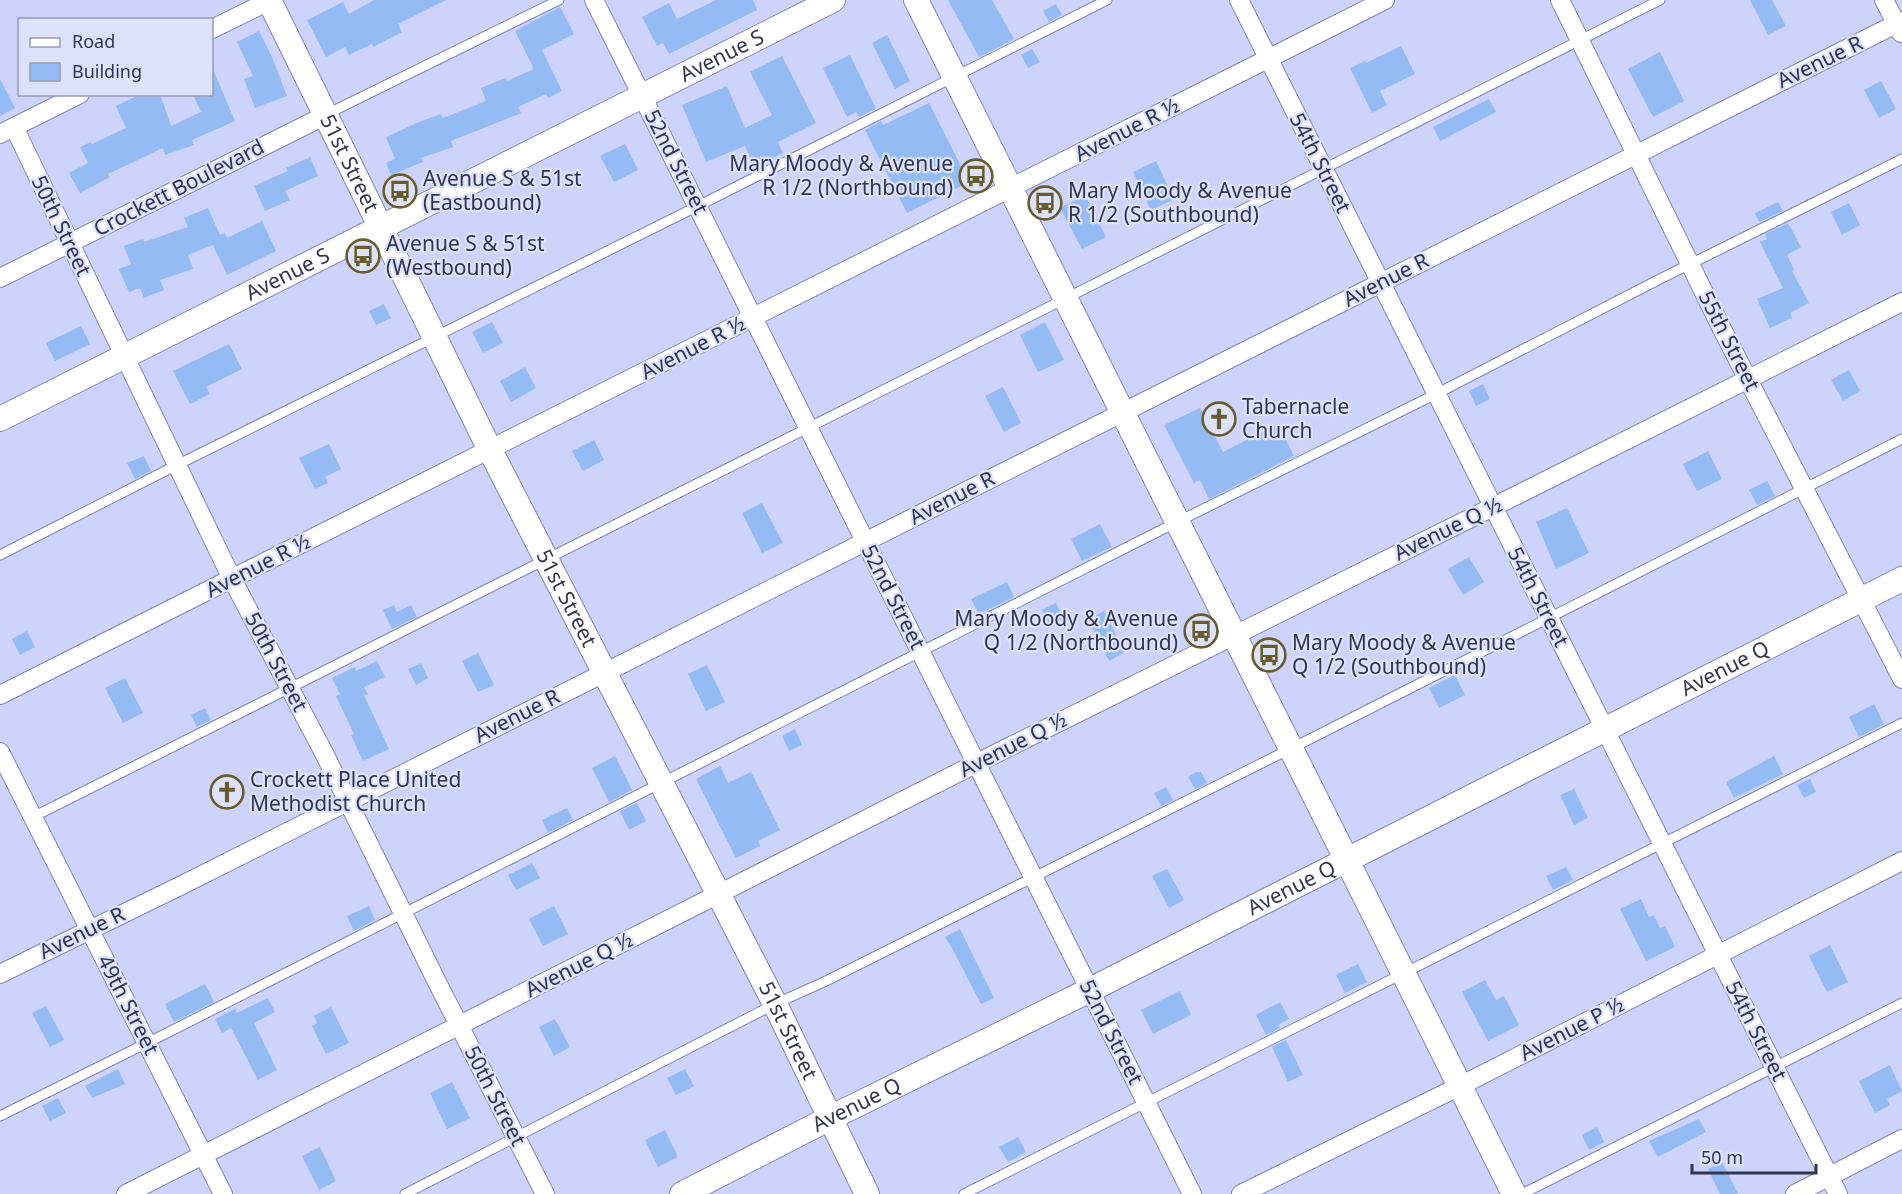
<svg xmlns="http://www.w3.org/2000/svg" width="1902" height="1194" font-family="'Noto Sans',sans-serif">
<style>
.building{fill:#94bbf3}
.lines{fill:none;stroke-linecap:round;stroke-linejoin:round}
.lane-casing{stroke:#7d85c1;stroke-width:11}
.street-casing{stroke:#7d85c1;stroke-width:20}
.secondary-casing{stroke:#7d85c1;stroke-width:26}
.lane{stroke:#fff;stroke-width:9}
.street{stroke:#fff;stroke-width:18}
.secondary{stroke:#fff;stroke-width:24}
.labels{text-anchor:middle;stroke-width:4.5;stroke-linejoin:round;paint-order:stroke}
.street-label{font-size:21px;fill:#32354f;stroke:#dce1fc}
.poi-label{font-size:21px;fill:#32354f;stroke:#dce1fc;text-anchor:start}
</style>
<rect width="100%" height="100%" fill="#cdd3fa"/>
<!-- building -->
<g class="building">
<polygon points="374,0 446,0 398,24 402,32 373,47 372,44 349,55 345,47 326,57 307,20 343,2 349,14"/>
<polygon points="716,0 753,0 757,10 669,54 663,43 657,46 642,17 669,3 677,19"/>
<polygon points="948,0 992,0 1014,39 979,57"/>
<polygon points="1750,0 1772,0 1786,26 1768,35"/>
<polygon points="1056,4 1062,15 1049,22 1043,11"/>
<polygon points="560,7 574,34 542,50 562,91 548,98 546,94 518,107 521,113 451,141 453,147 421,158 423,162 391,175 386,163 395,159 386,137 419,122 441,114 443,118 486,101 481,88 506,78 507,81 534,69 515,31"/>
<polygon points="259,31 272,57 287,96 255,108 244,79 253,76 237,42"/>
<polygon points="887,35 910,81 895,89 872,43"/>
<polygon points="1401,46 1415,74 1380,91 1387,105 1372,113 1350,68 1365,61 1366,63"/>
<polygon points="1032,49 1040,62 1028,68 1021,55"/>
<polygon points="1660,52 1684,101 1653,117 1628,69"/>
<polygon points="850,55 876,109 859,117 856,112 847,117 823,68"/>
<polygon points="782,56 816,123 778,142 783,153 755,167 745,146 706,162 682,105 727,86 745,128 772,115 750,72"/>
<polygon points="212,67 235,121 192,140 194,145 165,155 163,148 108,174 110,177 80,193 69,173 88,163 80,147 91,142 92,144 126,128 116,106 141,94 160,94 171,126 201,112 193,94 212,94"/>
<polygon points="0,79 15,108 0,116"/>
<polygon points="1881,81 1896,109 1879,118 1864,90"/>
<polygon points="1489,99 1496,112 1440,141 1433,127"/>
<polygon points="929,103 969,182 907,213 865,130 881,121 883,125"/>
<polygon points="625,144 638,170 614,182 600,156"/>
<polygon points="310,157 318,176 285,191 290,200 265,211 254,186 288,171 286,168"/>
<polygon points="1156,161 1174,199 1151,210 1133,172"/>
<polygon points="1085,195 1106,237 1082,249 1060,208"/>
<polygon points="1778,202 1783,211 1759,222 1755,213"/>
<polygon points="1849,203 1860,225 1842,235 1831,212"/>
<polygon points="208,208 220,235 225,233 227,238 262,221 276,251 227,275 213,245 188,255 193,269 160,280 164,290 144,298 140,288 129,292 119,269 131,264 124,246 143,239 144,242 188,227 184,218"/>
<polygon points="1788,223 1801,247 1787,255 1794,269 1792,271 1809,303 1790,313 1792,318 1770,328 1757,299 1783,288 1760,242 1767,239 1765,234"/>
<polygon points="384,304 391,318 376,325 369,311"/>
<polygon points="492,322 503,343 483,353 472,332"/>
<polygon points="1045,322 1064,360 1038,372 1020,335"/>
<polygon points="81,326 90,344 55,361 46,343"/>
<polygon points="229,344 242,369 206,387 210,394 190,404 173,371"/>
<polygon points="525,367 536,388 511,402 500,381"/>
<polygon points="1849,370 1860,391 1843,401 1831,380"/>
<polygon points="1483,384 1490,399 1476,406 1469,391"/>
<polygon points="1003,387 1021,423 1004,432 985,396"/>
<polygon points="1200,408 1223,452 1278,424 1294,456 1209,499 1200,480 1194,483 1164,425"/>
<polygon points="594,440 604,460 583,471 572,451"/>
<polygon points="329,444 341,469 325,477 328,483 315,489 299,458"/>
<polygon points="1708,451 1722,479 1697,491 1683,464"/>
<polygon points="144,456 151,471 135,479 127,463"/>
<polygon points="1767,481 1775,496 1757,505 1749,490"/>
<polygon points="762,503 783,543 762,553 742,513"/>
<polygon points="1567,508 1589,553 1556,569 1536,522"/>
<polygon points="1100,524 1112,547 1082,561 1071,539"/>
<polygon points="1469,557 1484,582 1463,595 1448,569"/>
<polygon points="1007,582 1014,597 979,614 971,599"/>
<polygon points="1056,603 1064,619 1050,626 1042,610"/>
<polygon points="394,605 397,612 411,605 417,617 392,629 383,610"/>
<polygon points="1104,611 1125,652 1109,661 1088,620"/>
<polygon points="27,631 35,647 20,655 12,639"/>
<polygon points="478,653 494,685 478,692 462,661"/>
<polygon points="377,661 385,677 364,687 368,694 364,695 389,749 363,761 351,735 354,734 336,696 340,694 332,678 355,667 356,671"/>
<polygon points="421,663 428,678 416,685 408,669"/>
<polygon points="707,665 725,702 706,711 688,674"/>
<polygon points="1455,675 1465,695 1439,708 1429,688"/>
<polygon points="125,678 143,713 123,723 105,688"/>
<polygon points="1874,704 1884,724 1859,737 1849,717"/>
<polygon points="205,708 211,720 197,727 191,715"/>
<polygon points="795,729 802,745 789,751 782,736"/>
<polygon points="615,756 632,790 609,802 592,768"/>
<polygon points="1774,756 1783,774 1734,798 1726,782"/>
<polygon points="720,766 728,783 751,772 780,830 758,841 760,846 736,858 696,779"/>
<polygon points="1196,772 1201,772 1207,783 1195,789 1188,777"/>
<polygon points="1810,779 1816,792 1804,798 1797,785"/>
<polygon points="1166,787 1173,800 1161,806 1154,793"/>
<polygon points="1574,789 1588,818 1574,825 1560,795"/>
<polygon points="637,803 646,821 629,830 620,811"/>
<polygon points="567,808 573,820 548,833 542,820"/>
<polygon points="532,863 540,878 516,890 508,875"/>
<polygon points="1566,867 1573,880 1553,890 1546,876"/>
<polygon points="1167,869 1184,900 1169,908 1152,876"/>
<polygon points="1641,899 1649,917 1654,915 1660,928 1665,926 1675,947 1646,961 1620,909"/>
<polygon points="369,906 375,920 354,931 347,916"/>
<polygon points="554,906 568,934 543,946 529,919"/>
<polygon points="960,929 994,998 981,1004 953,950 945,937"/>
<polygon points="1830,945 1848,982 1827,992 1809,956"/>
<polygon points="1358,964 1367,982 1345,993 1336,975"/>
<polygon points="1485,980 1496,1000 1504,996 1519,1025 1488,1041 1462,992"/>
<polygon points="205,984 214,1002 174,1022 165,1004"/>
<polygon points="1180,991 1191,1015 1153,1034 1141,1010"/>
<polygon points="268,998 275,1012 254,1023 277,1070 258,1080 231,1028 222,1033 215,1019 235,1009 237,1013"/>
<polygon points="1280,1002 1289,1019 1278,1025 1280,1028 1266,1035 1256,1015"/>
<polygon points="46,1006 64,1040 50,1047 32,1013"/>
<polygon points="331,1007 349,1043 326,1054 312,1026 317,1023 314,1016"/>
<polygon points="555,1019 570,1047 554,1056 539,1027"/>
<polygon points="1286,1040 1303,1075 1288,1082 1272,1047"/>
<polygon points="1890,1065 1902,1091 1887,1099 1890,1105 1875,1113 1859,1081"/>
<polygon points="118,1069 125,1084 92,1098 85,1086"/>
<polygon points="685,1069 694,1086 676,1095 667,1078"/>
<polygon points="452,1082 470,1118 447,1129 430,1093"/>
<polygon points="58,1098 66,1113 50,1121 42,1106"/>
<polygon points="1699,1119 1706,1132 1658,1157 1649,1141"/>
<polygon points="1597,1127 1604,1142 1589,1150 1582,1135"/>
<polygon points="665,1130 678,1157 658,1167 645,1140"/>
<polygon points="1018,1137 1026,1152 1008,1162 999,1147"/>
<polygon points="320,1147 336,1181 319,1190 302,1156"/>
<polygon points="1722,1162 1738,1194 1720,1194 1708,1169"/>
</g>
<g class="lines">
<!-- lane casing -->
<g class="lane-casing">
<g id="lane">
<polyline points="327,114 559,0"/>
<polyline points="0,555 177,465 698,206 1107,0"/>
<polyline points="33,817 1660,0"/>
<polyline points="0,1116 165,1034 1177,522 1436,394 1660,279 1902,159"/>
<polyline points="405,1194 775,1004 826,981 1308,740 1902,439"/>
<polyline points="964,1194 1902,723"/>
<polyline points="1522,1194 1902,1003"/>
</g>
</g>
<!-- street casing -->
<g class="street-casing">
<g id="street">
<polyline points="594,0 1192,1194"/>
<polyline points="1239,0 1838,1194"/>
<polyline points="1560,0 1721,327 1902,679"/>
<polyline points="1884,0 1901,33"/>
<polyline points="212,29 271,0"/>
<polyline points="14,127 232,579 324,753 436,980 545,1194"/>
<polyline points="0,134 80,94"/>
<polyline points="0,278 326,115"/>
<polyline points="0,695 1385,0"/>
<polyline points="0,752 223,1194"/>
<polyline points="0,974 182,885 1902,21"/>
<polyline points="126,1194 997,753 1493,507 1902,302"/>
<polyline points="1241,1194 1460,1086 1902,861"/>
<polyline points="1795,1194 1902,1139"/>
</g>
</g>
<!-- secondary casing -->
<g class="secondary-casing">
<g id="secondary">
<path id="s1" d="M269,0L490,450L775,1004L867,1194"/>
<polyline points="916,0 1514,1194"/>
<path id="s2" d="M0,419L833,0"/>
<path id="s3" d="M682,1194L830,1118L1090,990L1902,579"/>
</g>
</g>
<!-- lane -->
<use href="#lane" class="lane"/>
<!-- street -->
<use href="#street" class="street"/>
<!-- secondary -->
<use href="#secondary" class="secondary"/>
</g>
<!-- icons -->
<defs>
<g id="bus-ring" transform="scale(1.725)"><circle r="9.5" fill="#dce1fc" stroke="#685d2a" stroke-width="1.5"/><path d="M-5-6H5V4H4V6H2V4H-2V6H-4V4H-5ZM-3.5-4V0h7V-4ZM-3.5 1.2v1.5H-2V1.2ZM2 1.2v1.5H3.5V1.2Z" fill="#685d2a"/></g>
<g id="church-ring" transform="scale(1.725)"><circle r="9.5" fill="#dce1fc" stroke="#685d2a" stroke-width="1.5"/><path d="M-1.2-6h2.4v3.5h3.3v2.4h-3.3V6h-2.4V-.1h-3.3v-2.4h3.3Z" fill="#685d2a"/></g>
</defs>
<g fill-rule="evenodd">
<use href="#bus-ring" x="976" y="176"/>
<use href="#bus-ring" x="400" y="191"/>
<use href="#bus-ring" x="1045" y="203"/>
<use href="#bus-ring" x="363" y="256"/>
<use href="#church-ring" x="1219" y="419"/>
<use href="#bus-ring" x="1201" y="631"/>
<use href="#bus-ring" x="1269" y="655"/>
<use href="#church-ring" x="227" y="792"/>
</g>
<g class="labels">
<!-- street labels -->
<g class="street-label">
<text dy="7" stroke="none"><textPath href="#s2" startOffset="808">Avenue S</textPath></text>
<text transform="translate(1820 62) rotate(-26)" y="7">Avenue R</text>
<text transform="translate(1127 130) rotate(-27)" y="7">Avenue R ½</text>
<text transform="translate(676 162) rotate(63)" y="7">52nd Street</text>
<text dy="7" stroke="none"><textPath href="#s1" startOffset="182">51st Street</textPath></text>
<text transform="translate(1320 163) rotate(63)" y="7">54th Street</text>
<text transform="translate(179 188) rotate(-27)" y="7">Crockett Boulevard</text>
<text transform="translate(61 226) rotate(64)" y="7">50th Street</text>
<text dy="7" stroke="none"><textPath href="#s2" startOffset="322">Avenue S</textPath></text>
<text transform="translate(1386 280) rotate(-27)" y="7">Avenue R</text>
<text transform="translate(1729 341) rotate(63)" y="7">55th Street</text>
<text transform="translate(693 348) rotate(-27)" y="7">Avenue R ½</text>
<text transform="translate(952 498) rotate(-27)" y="7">Avenue R</text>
<text transform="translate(1448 529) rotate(-26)" y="7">Avenue Q ½</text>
<text transform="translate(258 566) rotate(-27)" y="7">Avenue R ½</text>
<text transform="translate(893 597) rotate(63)" y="7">52nd Street</text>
<text transform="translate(1538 597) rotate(63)" y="7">54th Street</text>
<text dy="7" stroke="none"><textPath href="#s1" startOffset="668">51st Street</textPath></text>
<text transform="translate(276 662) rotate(62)" y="7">50th Street</text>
<text dy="7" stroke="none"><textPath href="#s3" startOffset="1168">Avenue Q</textPath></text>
<text transform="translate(517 716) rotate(-27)" y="7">Avenue R</text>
<text transform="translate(1013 745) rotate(-27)" y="7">Avenue Q ½</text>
<text dy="7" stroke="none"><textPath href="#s3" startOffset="682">Avenue Q</textPath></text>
<text transform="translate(82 933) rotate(-26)" y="7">Avenue R</text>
<text transform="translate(579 965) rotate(-27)" y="7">Avenue Q ½</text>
<text transform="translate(128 1005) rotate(63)" y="7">49th Street</text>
<text transform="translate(1572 1029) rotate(-27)" y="7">Avenue P ½</text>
<text dy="7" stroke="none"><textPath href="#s1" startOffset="1154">51st Street</textPath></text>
<text transform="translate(1756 1031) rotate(63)" y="7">54th Street</text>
<text transform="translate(1111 1032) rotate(63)" y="7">52nd Street</text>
<text transform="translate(495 1096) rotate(63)" y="7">50th Street</text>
<text dy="7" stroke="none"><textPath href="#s3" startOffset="196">Avenue Q</textPath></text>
</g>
<!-- poi labels -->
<g class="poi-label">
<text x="953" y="171" text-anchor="end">Mary Moody &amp; Avenue<tspan x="953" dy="24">R 1/2 (Northbound)</tspan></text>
<text x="423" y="186">Avenue S &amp; 51st<tspan x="423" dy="24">(Eastbound)</tspan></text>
<text x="1068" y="198">Mary Moody &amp; Avenue<tspan x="1068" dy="24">R 1/2 (Southbound)</tspan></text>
<text x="386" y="251">Avenue S &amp; 51st<tspan x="386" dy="24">(Westbound)</tspan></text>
<text x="1242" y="414">Tabernacle<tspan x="1242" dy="24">Church</tspan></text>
<text x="1178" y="626" text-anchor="end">Mary Moody &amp; Avenue<tspan x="1178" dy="24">Q 1/2 (Northbound)</tspan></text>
<text x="1292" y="650">Mary Moody &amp; Avenue<tspan x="1292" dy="24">Q 1/2 (Southbound)</tspan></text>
<text x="250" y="787">Crockett Place United<tspan x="250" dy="24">Methodist Church</tspan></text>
</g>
</g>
<!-- legend -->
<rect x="18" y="18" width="195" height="78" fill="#dce1fc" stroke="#989cb7" stroke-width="1.5"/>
<rect x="30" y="38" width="30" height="9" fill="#ffffff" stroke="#989cb7" stroke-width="1.5"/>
<text x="72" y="48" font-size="18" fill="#32354f">Road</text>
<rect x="30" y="63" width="30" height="18" fill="#94bbf3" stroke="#989cb7" stroke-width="1.5"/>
<text x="72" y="78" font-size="18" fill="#32354f">Building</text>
<!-- scale -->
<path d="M1692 1164v9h124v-9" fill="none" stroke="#32354f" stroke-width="3"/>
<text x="1701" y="1164" font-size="18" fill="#32354f" stroke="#dce1fc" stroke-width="4.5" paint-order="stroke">50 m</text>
</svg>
